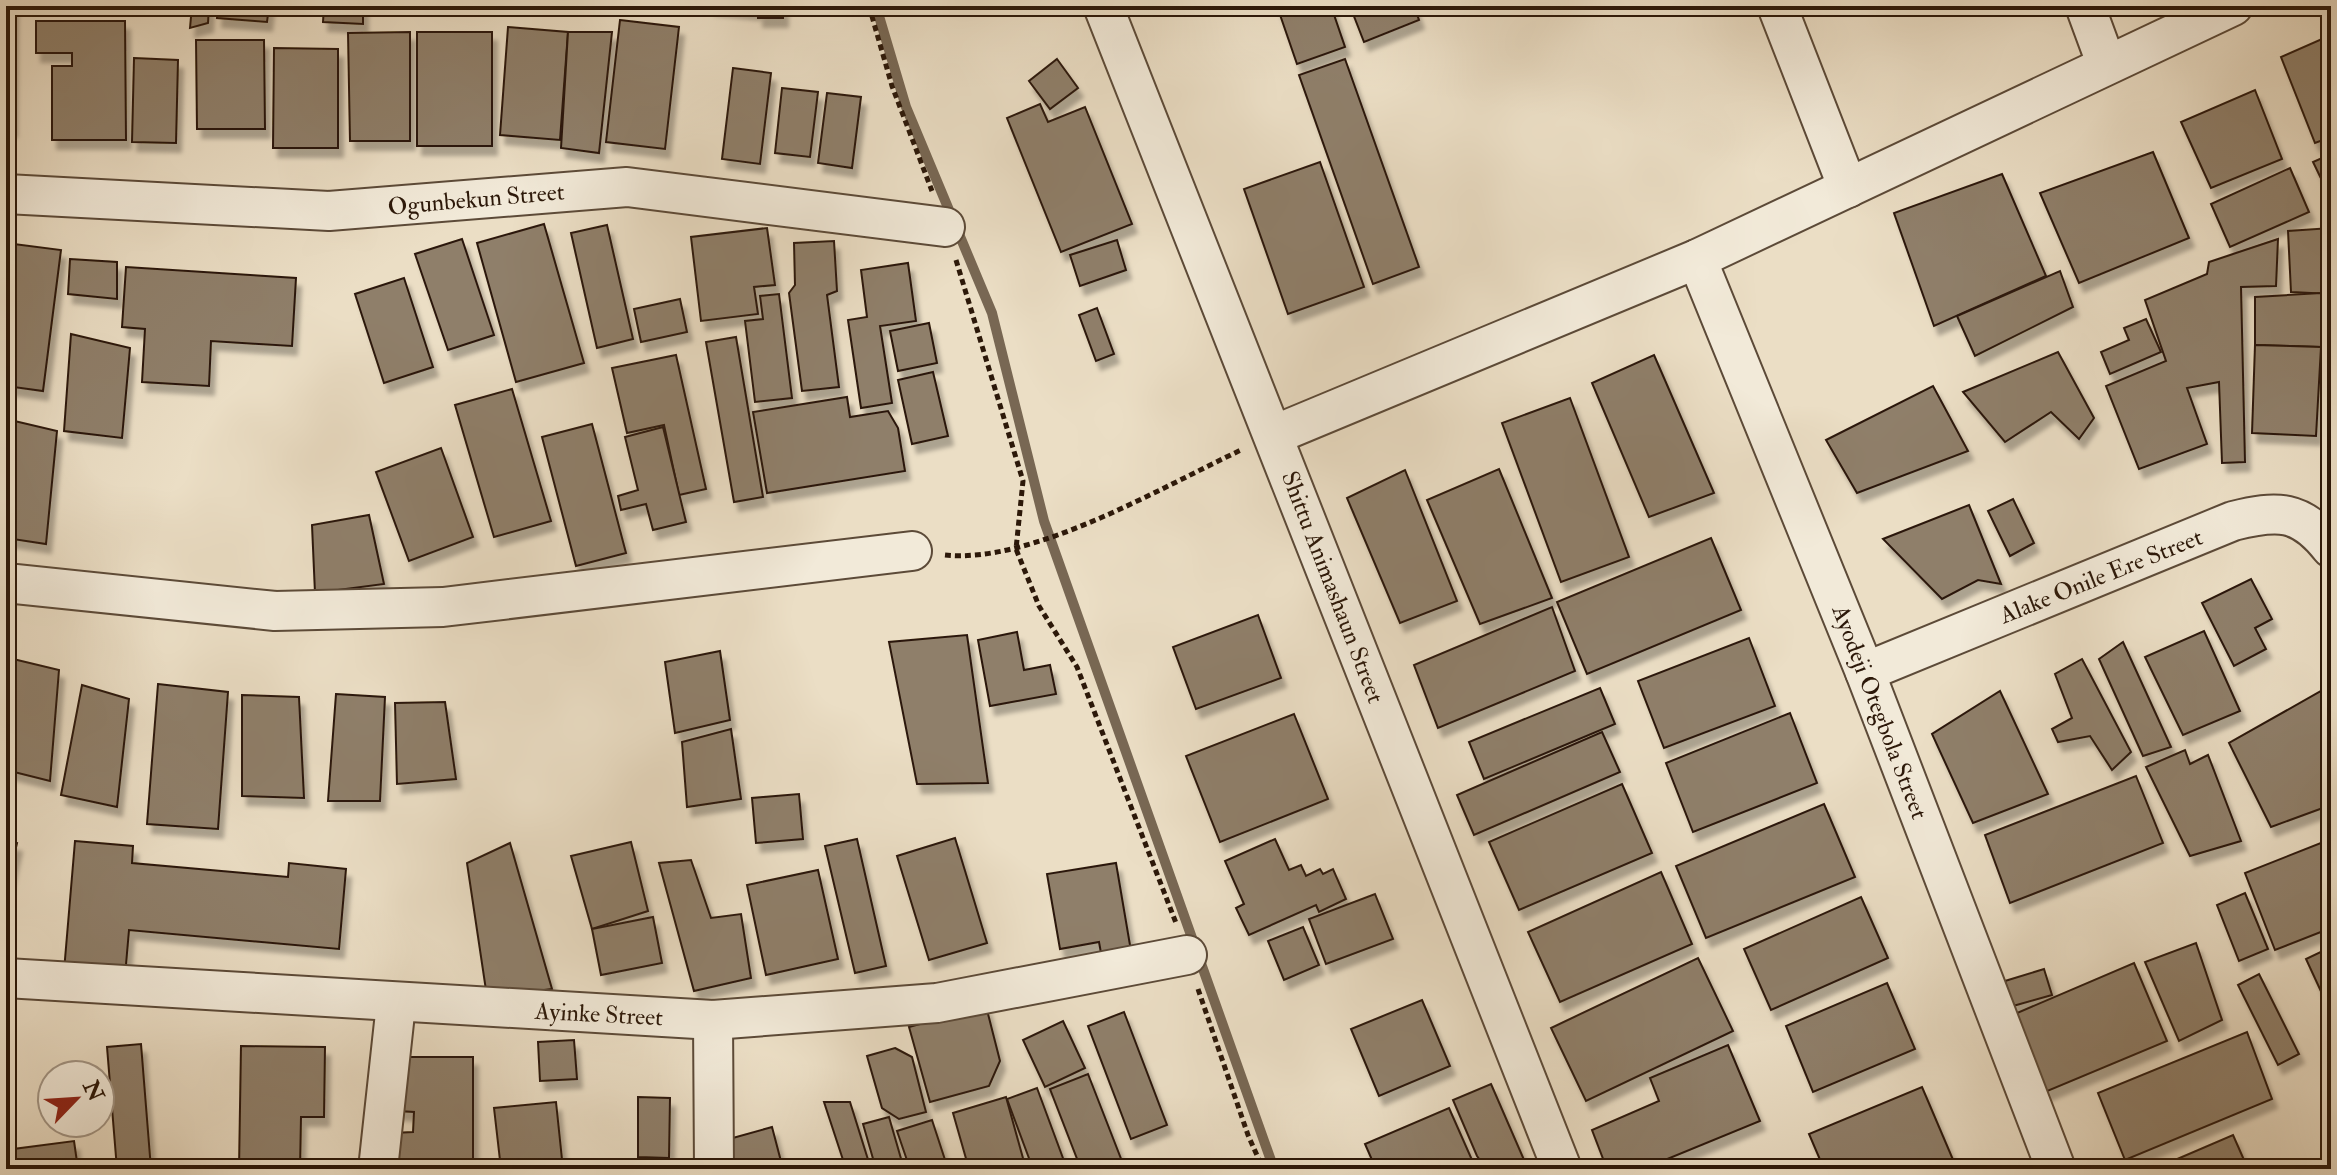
<svg xmlns="http://www.w3.org/2000/svg" width="2337" height="1175" font-family="'IM FELL Double Pica',serif">
<style>
.lines{fill:none;stroke-linecap:round;stroke-linejoin:round}
.stream{stroke:#786753;stroke-width:10}
.building{fill:#8f7f6b;stroke:#2c1809;stroke-width:2;filter:url(#shadow)}
.street-casing{stroke:#5c4a38;stroke-width:42}
.path{stroke:#2c1809;stroke-width:5;stroke-dasharray:6 4;stroke-linecap:butt}
.street{stroke:#f2ead9;stroke-width:38}
.labels{text-anchor:middle;stroke-width:6;stroke-linejoin:round;paint-order:stroke}
.street-label{font-size:24px;fill:#2c1809;stroke:#f2ead9}
</style>
<defs>
<filter id="shadow"><feDropShadow dx="5" dy="9" stdDeviation="2" flood-color="#0004"/></filter>
</defs>
<rect width="100%" height="100%" fill="#ebdec5"/>
<filter id="stains"><feTurbulence type="fractalNoise" baseFrequency=".0025" numOctaves="4"/><feColorMatrix values="0 0 0 0 .2 0 0 0 0 .09 0 0 0 0 .02 0 0 0 .5 -.17"/></filter>
<radialGradient id="worn" r=".72"><stop offset=".6" stop-color="#630" stop-opacity="0"/><stop offset="1" stop-color="#630" stop-opacity=".3"/></radialGradient>
<g class="lines">
<!-- stream -->
<polyline class="stream" points="876,6 906,107 992,313 1044,521 1274,1169"/>
</g>
<!-- building -->
<g class="building">
<polygon points="6,6 13,6 12,128 6,128"/>
<polygon points="192,6 209,6 208,23 190,28"/>
<polygon points="218,6 269,6 267,22 217,18"/>
<polygon points="324,6 363,6 363,24 323,22"/>
<polygon points="709,6 755,6 755,11"/>
<rect x="758" y="6" width="25" height="12"/>
<polygon points="1277,6 1331,6 1345,47 1297,64"/>
<polygon points="1350,6 1414,6 1419,20 1364,42"/>
<polygon points="620,20 679,27 665,149 606,142"/>
<polygon points="36,21 125,21 126,140 52,140 52,66 72,66 72,53 36,53"/>
<polygon points="508,27 568,32 560,140 500,135"/>
<polygon points="410,32 410,141 350,141 348,33"/>
<rect x="417" y="32" width="75" height="114"/>
<polygon points="568,32 612,32 599,153 561,148"/>
<polygon points="2331,35 2331,137 2315,143 2281,57"/>
<polygon points="196,40 264,40 265,129 197,129"/>
<polygon points="274,48 338,49 338,148 273,148"/>
<polygon points="134,58 178,60 176,143 132,142"/>
<polygon points="1057,59 1078,88 1050,109 1029,81"/>
<polygon points="1345,59 1419,267 1373,284 1299,75"/>
<polygon points="733,68 771,73 760,164 722,159"/>
<polygon points="782,88 818,92 810,157 775,153"/>
<polygon points="2255,90 2282,159 2211,188 2181,122"/>
<polygon points="827,93 861,97 852,168 818,163"/>
<polygon points="1040,104 1048,122 1085,107 1132,224 1061,252 1007,118"/>
<polygon points="2153,152 2189,238 2079,283 2040,193"/>
<polygon points="2331,154 2331,199 2313,162"/>
<polygon points="1320,162 1364,287 1288,314 1244,189"/>
<polygon points="2290,168 2309,212 2230,247 2211,204"/>
<polygon points="2002,174 2046,276 1934,326 1894,213"/>
<polygon points="544,224 584,363 516,382 477,243"/>
<polygon points="607,225 633,339 597,348 571,233"/>
<polygon points="767,228 775,285 754,287 758,314 701,321 691,237"/>
<polygon points="2331,228 2331,294 2291,292 2288,231"/>
<polygon points="462,239 494,335 448,350 415,254"/>
<polygon points="2278,239 2276,286 2241,287 2245,462 2222,463 2219,382 2187,388 2207,444 2139,469 2106,386 2166,361 2145,300 2207,274 2209,262"/>
<polygon points="1117,240 1126,270 1080,286 1070,255"/>
<polygon points="834,241 837,291 827,295 839,387 802,391 789,293 795,285 794,243"/>
<polygon points="6,243 61,250 43,391 6,386"/>
<polygon points="70,259 117,262 117,299 68,294"/>
<polygon points="908,263 916,321 880,326 892,403 861,408 848,320 867,317 861,270"/>
<polygon points="126,267 296,278 292,346 211,341 209,386 142,382 145,329 122,327"/>
<polygon points="2060,271 2073,307 1975,356 1957,316"/>
<polygon points="404,278 433,367 384,383 355,294"/>
<polygon points="2321,293 2321,347 2255,345 2255,297"/>
<polygon points="2329,293 2331,294 2331,365 2329,365"/>
<polygon points="779,294 792,398 755,402 745,321 763,319 760,296"/>
<polygon points="680,299 687,332 641,342 634,309"/>
<polygon points="1097,308 1114,354 1096,361 1079,315"/>
<polygon points="2146,319 2161,352 2110,374 2101,352 2129,340 2124,328"/>
<polygon points="929,323 937,363 898,371 890,331"/>
<polygon points="71,334 130,348 122,438 64,431"/>
<polygon points="736,337 763,497 734,502 706,342"/>
<polygon points="2255,345 2321,347 2316,436 2252,433"/>
<polygon points="2058,352 2094,418 2079,439 2051,412 2005,442 1963,392"/>
<polygon points="676,355 706,489 679,495 664,425 627,433 612,368"/>
<polygon points="1654,355 1714,493 1649,517 1592,383"/>
<polygon points="933,372 948,436 912,444 898,380"/>
<polygon points="1933,386 1968,451 1857,493 1826,440"/>
<polygon points="512,389 551,521 494,537 455,405"/>
<polygon points="847,397 850,417 888,411 898,428 905,471 767,493 753,412"/>
<polygon points="1570,398 1629,557 1561,582 1502,423"/>
<polygon points="6,419 57,431 46,544 6,538"/>
<polygon points="592,424 626,553 576,566 542,437"/>
<polygon points="663,427 686,522 653,530 646,504 621,510 618,496 638,490 625,437"/>
<polygon points="441,448 473,537 409,561 376,472"/>
<polygon points="2331,461 2331,480 2324,472"/>
<polygon points="1499,469 1552,598 1480,624 1427,500"/>
<polygon points="1405,470 1457,601 1400,623 1347,498"/>
<polygon points="2013,499 2034,543 2010,556 1988,511"/>
<polygon points="1969,505 2001,584 1978,580 1942,599 1883,539"/>
<polygon points="369,515 384,584 315,593 312,525"/>
<polygon points="1711,538 1741,610 1587,674 1557,602"/>
<polygon points="2251,579 2272,619 2255,628 2266,649 2234,666 2202,603"/>
<polygon points="1552,607 1575,671 1438,728 1414,665"/>
<polygon points="1258,615 1281,678 1196,709 1173,647"/>
<polygon points="2204,631 2240,711 2183,735 2145,657"/>
<polygon points="1017,632 1024,670 1050,665 1056,694 990,706 978,640"/>
<polygon points="967,635 988,783 917,784 889,642"/>
<polygon points="1749,638 1775,706 1664,748 1638,681"/>
<polygon points="2123,642 2171,747 2143,756 2099,659"/>
<polygon points="720,651 730,720 675,733 665,662"/>
<polygon points="9,658 59,670 50,781 6,770"/>
<polygon points="2082,659 2131,752 2112,770 2090,736 2058,742 2052,729 2072,718 2055,674"/>
<polygon points="158,684 228,692 218,829 147,824"/>
<polygon points="82,685 129,699 117,807 61,795"/>
<polygon points="1600,688 1615,724 1484,779 1469,742"/>
<polygon points="2000,691 2048,794 1973,823 1932,734"/>
<polygon points="2321,691 2331,713 2331,805 2271,827 2229,743"/>
<polygon points="336,694 385,697 380,801 328,801"/>
<polygon points="242,695 299,697 304,798 242,796"/>
<polygon points="445,702 456,779 397,784 395,703"/>
<polygon points="1790,713 1817,783 1693,832 1666,763"/>
<polygon points="1294,714 1328,799 1220,842 1186,756"/>
<polygon points="731,729 741,799 687,807 682,742"/>
<polygon points="1602,732 1620,772 1474,835 1457,795"/>
<polygon points="2185,750 2190,764 2208,755 2241,841 2190,856 2146,767"/>
<polygon points="2136,776 2163,843 2010,903 1985,835"/>
<polygon points="1622,784 1652,853 1519,910 1489,842"/>
<polygon points="799,794 803,839 756,843 752,798"/>
<polygon points="1824,804 1855,877 1706,938 1676,866"/>
<polygon points="955,838 987,943 929,960 897,856"/>
<polygon points="857,839 886,966 855,973 825,846"/>
<polygon points="1275,839 1289,870 1301,865 1306,876 1320,869 1323,874 1333,869 1346,899 1319,912 1316,905 1249,935 1236,908 1244,904 1225,861"/>
<polygon points="2331,839 2331,928 2275,950 2245,873"/>
<polygon points="6,841 17,843 6,891"/>
<polygon points="75,841 133,846 132,863 288,877 289,863 346,869 339,949 129,930 125,976 64,971"/>
<polygon points="631,842 648,911 592,929 571,856"/>
<polygon points="510,843 552,989 487,997 467,863"/>
<polygon points="691,860 711,918 741,914 751,978 694,991 659,863"/>
<polygon points="1116,863 1131,951 1103,964 1099,942 1060,949 1047,874"/>
<polygon points="818,870 838,959 766,975 747,885"/>
<polygon points="1661,872 1692,944 1560,1002 1528,932"/>
<polygon points="2245,893 2268,949 2239,961 2217,905"/>
<polygon points="1375,894 1393,939 1326,964 1309,919"/>
<polygon points="1861,897 1888,958 1771,1010 1744,949"/>
<polygon points="653,917 662,963 601,975 592,929"/>
<polygon points="1303,927 1319,965 1284,980 1268,941"/>
<polygon points="2196,943 2222,1020 2179,1041 2145,962"/>
<polygon points="2331,947 2331,1013 2306,959"/>
<polygon points="1698,958 1733,1031 1586,1101 1551,1028"/>
<polygon points="2134,963 2167,1041 2045,1092 2017,1013"/>
<polygon points="2044,969 2052,995 2013,1006 2005,981"/>
<polygon points="2259,974 2299,1054 2278,1065 2238,985"/>
<polygon points="1887,983 1915,1049 1813,1092 1786,1026"/>
<polygon points="1422,1000 1450,1066 1379,1096 1351,1029"/>
<polygon points="986,1006 1000,1061 989,1086 930,1102 909,1027"/>
<polygon points="1124,1012 1167,1125 1131,1139 1088,1026"/>
<polygon points="1063,1021 1085,1068 1045,1087 1023,1040"/>
<polygon points="2247,1032 2272,1099 2125,1160 2098,1093"/>
<polygon points="574,1040 577,1079 540,1081 538,1042"/>
<polygon points="141,1044 151,1169 117,1169 107,1047"/>
<polygon points="1728,1045 1760,1121 1643,1169 1607,1169 1592,1130 1659,1101 1650,1078"/>
<polygon points="241,1046 325,1047 324,1117 301,1117 300,1169 239,1169"/>
<polygon points="895,1048 912,1057 926,1112 899,1119 882,1108 867,1056"/>
<polygon points="398,1057 473,1057 473,1163 392,1163 393,1133 413,1132 414,1112 398,1111"/>
<polygon points="1088,1074 1125,1169 1081,1169 1050,1089"/>
<polygon points="1491,1084 1528,1169 1487,1169 1477,1156 1453,1100"/>
<polygon points="1922,1087 1954,1162 1937,1169 1824,1169 1809,1134"/>
<polygon points="1037,1088 1067,1169 1033,1169 1007,1099"/>
<polygon points="638,1097 670,1098 669,1158 638,1157"/>
<polygon points="1006,1097 1026,1169 969,1169 953,1113"/>
<polygon points="556,1102 563,1169 501,1169 494,1108"/>
<polygon points="824,1102 850,1102 870,1166 846,1169"/>
<polygon points="1449,1108 1476,1169 1376,1169 1365,1144"/>
<polygon points="889,1117 904,1169 876,1169 863,1124"/>
<polygon points="932,1120 948,1169 910,1169 897,1131"/>
<polygon points="772,1127 783,1169 729,1169 722,1141"/>
<polygon points="2233,1135 2248,1169 2154,1169"/>
<polygon points="74,1141 78,1169 6,1169 6,1150"/>
<polygon points="1785,1160 1789,1169 1766,1169"/>
<polygon points="1965,1161 1969,1169 1947,1169"/>
</g>
<g class="lines">
<!-- street casing -->
<g class="street-casing">
<g id="street">
<polyline points="1103,6 1562,1169"/>
<polyline points="1777,6 1848,188"/>
<polyline points="2085,6 2106,63"/>
<polyline points="6,194 329,211 627,187 945,227"/>
<polyline points="1697,259 1865,672 2056,1169"/>
<polyline points="1274,435 1697,259 2233,6"/>
<polyline points="6,583 275,611 443,607 912,551"/>
<path d="M1865,672L2233,521C2277,510 2301,509 2331,548"/>
<polyline points="6,978 713,1020 937,1003 1187,955"/>
<polyline points="713,1020 714,1169"/>
<polyline points="378,1169 396,1004"/>
</g>
</g>
<!-- path -->
<g class="path">
<polyline points="869,6 892,86 932,191"/>
<polyline points="956,260 1023,481 1016,549 1039,606 1077,667 1176,923"/>
<path d="M945,555C1032,564 1160,488 1241,450"/>
<polyline points="1198,989 1248,1135 1263,1169"/>
</g>
<!-- street -->
<use href="#street" class="street"/>
</g>
<g class="labels">
<!-- street labels -->
<g class="street-label">
<text transform="translate(476 199) rotate(-5)" y="8">Ogunbekun Street</text>
<text transform="translate(2101 576) rotate(-22)" y="8">Alake Onile Ere Street</text>
<text transform="translate(1333 587) rotate(69)" y="8">Shittu Animashaun Street</text>
<text transform="translate(1880 712) rotate(69)" y="8">Ayodeji Otegbola Street</text>
<text transform="translate(599 1014) rotate(3)" y="8">Ayinke Street</text>
</g>
</g>
<!-- margin -->
<rect width="2337" height="1175" fill="none" stroke="#ebdec5" stroke-width="32"/>
<rect x="8" y="8" width="2321" height="1159" fill="none" stroke="#2c1809" stroke-width="4"/>
<rect x="16" y="16" width="2305" height="1143" fill="none" stroke="#2c1809" stroke-width="2"/>
<!-- north arrow -->
<g transform="translate(76 1099) rotate(65)"><circle r="38" fill="#f2ead9" stroke="#a39686" stroke-width="2"/>
<path d="M0-6L14 30L0 20L-14 30Z" fill="#8f2418"/>
<text y="-12" font-size="22" font-weight="bold" text-anchor="middle" fill="#2c1809">N</text>
</g>
<rect width="100%" height="100%" filter="url(#stains)"/>
<rect width="100%" height="100%" fill="url(#worn)"/>
</svg>
